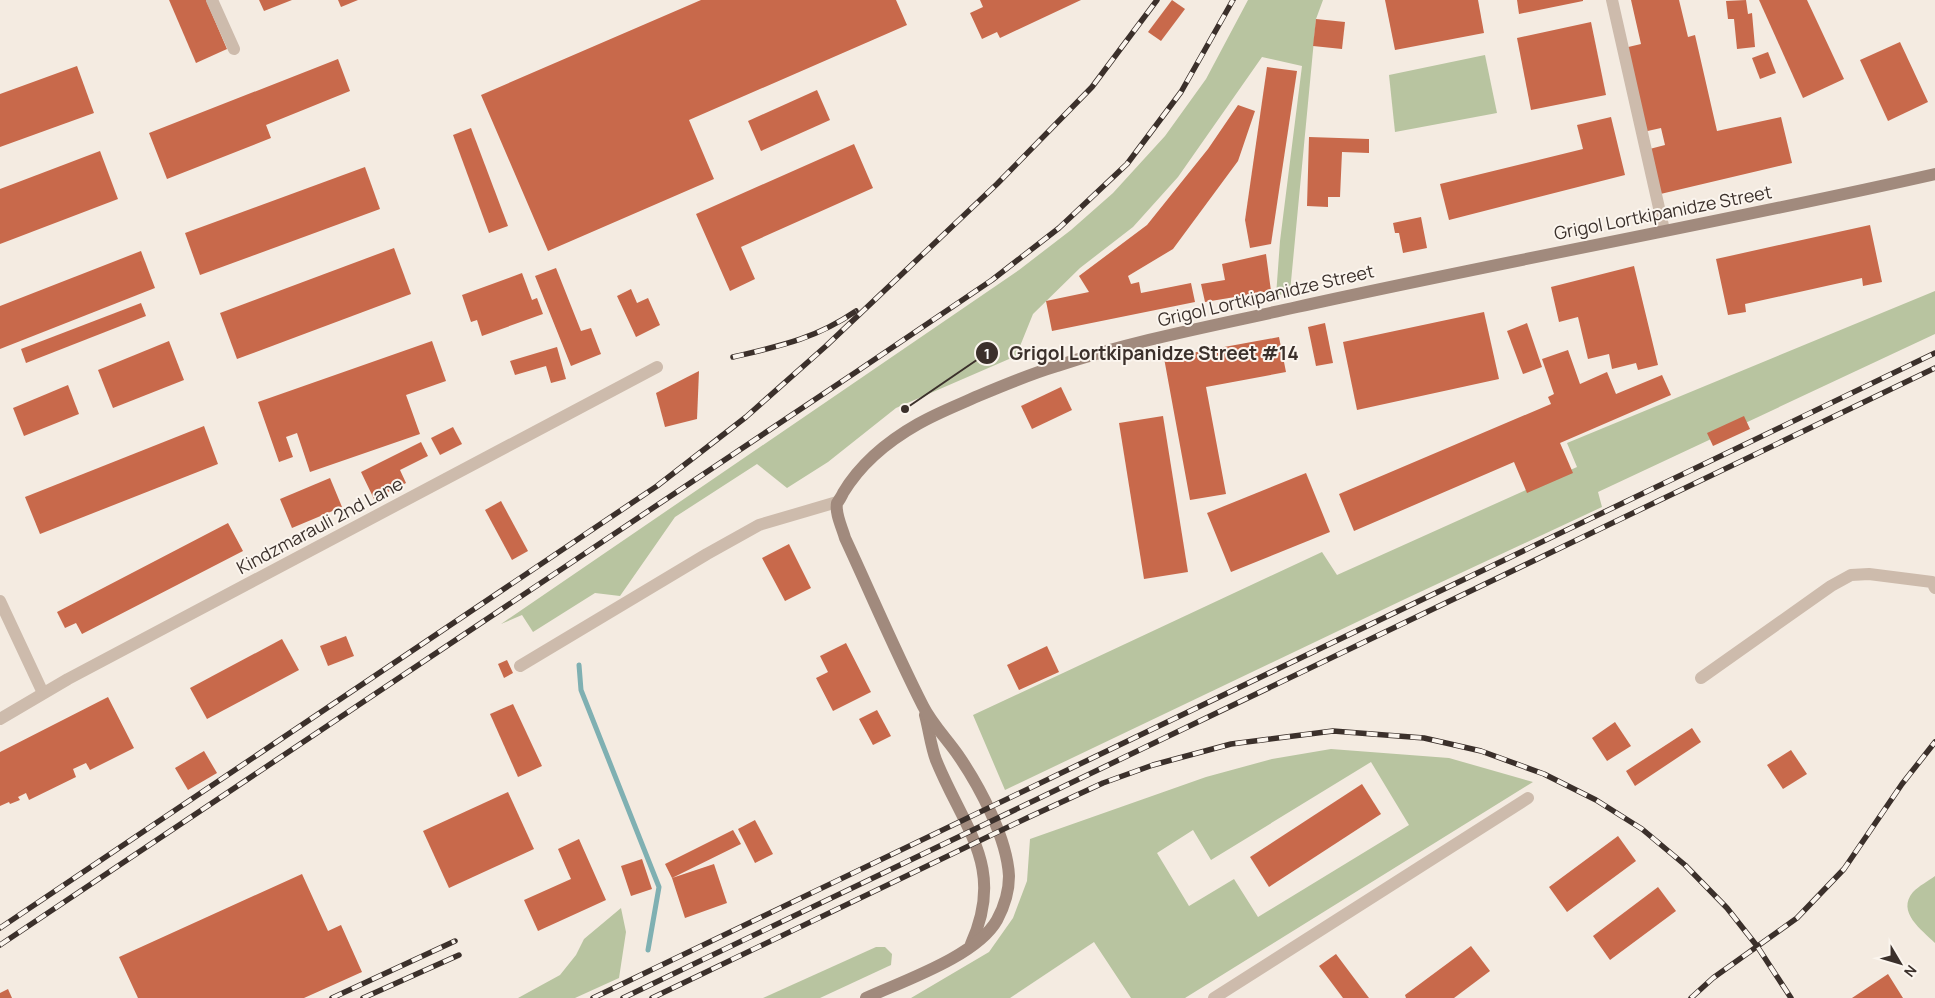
<svg xmlns="http://www.w3.org/2000/svg" width="1935" height="998" font-family="Manrope,sans-serif">
<style>
.green{fill:#b8c4a0;fill-rule:evenodd}
.lines{fill:none;stroke-linecap:round;stroke-linejoin:round}
.stream{stroke:#7fb0b2;stroke-width:5}
.building{fill:#c8694b}
.street{stroke:#cdbbac;stroke-width:12}
.secondary{stroke:#a18a7d;stroke-width:12}
.rail-casing{stroke:#3b302b;stroke-width:5.5}
.rail{stroke:#fbf5ee;stroke-width:4;stroke-dasharray:11;stroke-linecap:butt}
.labels{text-anchor:middle;stroke-width:4;stroke-linejoin:round;paint-order:stroke}
.street-label{font-size:18px;fill:#3b302b;stroke:#fbf5ee}
.leader{fill:none;stroke:#3b302b;stroke-width:2}
.callout-dot{fill:#3b302b;stroke:#fbf5ee;stroke-width:2}
.mark-label{font-size:15px;text-anchor:middle;font-weight:bold;fill:#fff}
.callout-label{font-size:19px;text-anchor:middle;font-weight:bold;fill:#3b302b;stroke:#fbf5ee;stroke-width:4;stroke-linejoin:round;paint-order:stroke}
</style>
<rect width="100%" height="100%" fill="#f4ebe1"/>
<!-- green -->
<g class="green">
<polygon points="1248,0 1323,0 1316,19 1290,292 1276,296 1280,241 1302,66 1262,57 1178,177 1133,227 1080,268 1033,314 1016,356 896,408 828,462 787,488 757,464 675,517 620,596 595,593 533,632 522,615 501,624 1019,270 1071,230 1113,193 1165,136 1206,79"/>
<polygon points="1485,55 1497,113 1395,132 1389,75"/>
<polygon points="1935,291 1935,334 1598,492 1602,507 1403,600 1005,790 973,715 1322,552 1337,575 1577,467 1567,443"/>
<path d="M1331,749L1449,758L1533,782L1185,998H1131L1094,942L1010,998H911L989,952L1013,918L1027,881L1030,839L1206,777L1272,759ZM1371,762L1409,825L1258,917L1234,879L1189,906L1157,853L1193,830L1211,860Z"/>
<path d="M1935,876V943C1922,930 1896,912 1913,892C1919,886 1928,881 1935,876Z"/>
<polygon points="621,908 626,932 619,978 575,998 518,998 560,975 576,955 584,939"/>
<polygon points="876,947 885,947 892,954 891,965 820,998 763,998"/>
</g>
<g class="lines">
<!-- stream -->
<polyline class="stream" points="579,665 581,690 659,887 648,950"/>
</g>
<!-- building -->
<g class="building">
<polygon points="169,0 206,0 227,49 196,63"/>
<polygon points="259,0 292,0 264,11"/>
<polygon points="338,0 358,0 341,7"/>
<polygon points="701,0 896,0 907,25 689,120 714,179 548,251 481,95"/>
<polygon points="980,0 1081,0 1000,38 997,32 982,39 970,13 983,7"/>
<polygon points="1172,0 1185,9 1161,41 1148,32"/>
<polygon points="1385,0 1478,0 1484,33 1395,50"/>
<polygon points="1517,0 1583,0 1583,1 1519,14"/>
<polygon points="1631,0 1679,0 1688,37 1695,35 1717,131 1781,117 1792,163 1652,196 1642,151 1665,145 1661,128 1643,132 1624,48 1641,44"/>
<polygon points="1746,0 1748,14 1752,13 1755,47 1737,49 1734,19 1728,19 1726,1"/>
<polygon points="1759,0 1807,0 1844,79 1803,98"/>
<polygon points="1316,19 1345,22 1342,49 1313,46"/>
<polygon points="1591,22 1606,95 1531,110 1517,38"/>
<polygon points="1900,42 1928,102 1888,121 1860,60"/>
<polygon points="1768,52 1776,73 1760,79 1752,58"/>
<polygon points="338,59 350,91 266,125 271,138 167,179 149,133"/>
<polygon points="77,66 94,113 0,147 0,94"/>
<polygon points="1267,67 1297,71 1271,244 1250,248 1245,220"/>
<polygon points="817,90 830,120 761,151 748,121"/>
<polygon points="1238,105 1255,111 1238,161 1173,249 1128,276 1131,284 1139,282 1141,293 1191,283 1195,302 1052,331 1046,301 1089,292 1079,276 1147,225 1208,149"/>
<polygon points="1611,117 1625,175 1449,220 1440,184 1583,149 1577,125"/>
<polygon points="471,128 508,226 489,233 453,135"/>
<polygon points="1309,137 1369,139 1369,153 1342,152 1340,197 1328,197 1328,207 1307,206"/>
<polygon points="854,144 873,188 741,247 755,279 730,291 696,214"/>
<polygon points="100,151 118,199 0,244 0,189"/>
<polygon points="365,167 380,209 200,275 185,233"/>
<polygon points="1421,217 1427,248 1403,253 1399,233 1395,233 1393,223"/>
<polygon points="1870,225 1882,282 1863,286 1862,278 1745,304 1746,312 1728,315 1716,259"/>
<polygon points="394,248 411,294 237,359 220,313"/>
<polygon points="141,251 155,288 0,349 0,306"/>
<polygon points="1266,254 1271,291 1205,302 1201,284 1225,280 1222,264"/>
<polygon points="1634,266 1658,365 1638,370 1636,363 1612,369 1609,354 1588,359 1578,317 1559,322 1551,287"/>
<polygon points="556,268 581,331 591,328 601,354 571,366 535,276"/>
<polygon points="522,273 532,300 537,298 543,314 482,336 477,320 471,322 462,295"/>
<polygon points="631,289 637,303 648,298 660,325 636,337 617,296"/>
<polygon points="141,303 146,316 26,363 21,349"/>
<polygon points="1484,312 1499,379 1357,410 1343,342"/>
<polygon points="1325,323 1333,363 1316,366 1308,327"/>
<polygon points="1527,323 1542,367 1523,374 1507,331"/>
<polygon points="1279,337 1286,372 1206,387 1226,494 1190,500 1164,358"/>
<polygon points="169,341 184,380 113,408 98,370"/>
<polygon points="432,341 446,381 406,395 420,434 310,472 297,433 286,437 293,457 279,462 258,402"/>
<polygon points="557,347 566,379 551,383 546,366 515,375 510,361"/>
<polygon points="1568,350 1580,384 1607,372 1616,394 1662,375 1671,395 1560,443 1573,473 1527,493 1514,462 1354,531 1339,494 1551,404 1548,397 1554,394 1542,359"/>
<polygon points="699,371 697,419 665,427 656,393"/>
<polygon points="68,385 79,414 24,436 13,408"/>
<polygon points="1061,387 1072,410 1032,429 1021,406"/>
<polygon points="1163,416 1188,572 1144,579 1119,423"/>
<polygon points="1744,416 1750,429 1713,446 1707,433"/>
<polygon points="204,426 218,464 40,534 25,497"/>
<polygon points="453,427 462,444 440,455 431,438"/>
<polygon points="421,442 428,456 400,470 406,483 374,499 361,472"/>
<polygon points="1306,473 1330,532 1231,572 1207,513"/>
<polygon points="330,478 342,507 292,528 280,499"/>
<polygon points="501,501 528,551 512,560 485,510"/>
<polygon points="228,523 243,551 82,634 76,623 65,628 57,612"/>
<polygon points="789,544 811,588 785,601 762,558"/>
<polygon points="346,636 354,656 328,666 320,646"/>
<polygon points="282,639 299,670 207,719 190,688"/>
<polygon points="846,643 871,692 833,711 816,678 828,672 820,656"/>
<polygon points="1047,646 1059,672 1019,690 1007,665"/>
<polygon points="507,660 513,673 504,678 498,664"/>
<polygon points="108,697 134,748 90,770 86,763 73,769 76,777 29,800 26,793 18,797 20,800 10,804 9,802 0,806 0,752"/>
<polygon points="513,704 542,766 518,777 490,714"/>
<polygon points="877,710 891,736 873,745 859,719"/>
<polygon points="1615,722 1631,746 1607,761 1592,738"/>
<polygon points="1692,728 1701,742 1635,786 1626,771"/>
<polygon points="1791,750 1807,774 1783,789 1767,765"/>
<polygon points="204,751 217,773 188,790 175,768"/>
<polygon points="1362,784 1381,814 1269,887 1250,857"/>
<polygon points="508,792 534,849 449,888 423,831"/>
<polygon points="755,820 773,854 755,863 738,829"/>
<polygon points="733,830 741,844 672,878 714,864 727,903 685,918 672,878 665,864"/>
<polygon points="1618,836 1636,861 1567,912 1549,887"/>
<polygon points="579,839 606,900 538,931 524,900 571,879 558,849"/>
<polygon points="642,859 652,889 631,896 621,866"/>
<polygon points="302,874 328,931 341,925 362,972 304,998 138,998 119,957"/>
<polygon points="1658,887 1676,911 1610,960 1593,936"/>
<polygon points="1471,946 1490,971 1454,998 1406,998 1405,995"/>
<polygon points="1336,954 1369,998 1343,998 1319,966"/>
<polygon points="1888,974 1903,998 1852,998"/>
<polygon points="8,989 12,998 0,998 0,993"/>
</g>
<g class="lines">
<!-- street -->
<g class="street">
<polyline points="212,0 234,49"/>
<polyline points="1612,0 1664,230"/>
<polyline points="0,601 43,693"/>
<polyline points="520,666 707,554 759,525 837,502"/>
<polyline points="1701,678 1831,586 1851,575 1869,574 1932,582 1935,588"/>
<polyline points="0,719 68,679 657,367"/>
<polyline points="1214,998 1528,798"/>
</g>
<!-- secondary -->
<g class="secondary">
<path d="M925,715C929,730 931,747 936,760C964,829 1006,867 971,944"/>
<path d="M866,998C903,981 977,956 997,920C1004,907 1009,891 1009,876C1007,838 980,787 958,755C947,739 932,724 923,706C895,651 871,594 845,538C842,527 835,514 837,503C838,502 843,494 843,493C861,463 888,441 918,424C937,413 958,405 978,396C1004,385 1030,374 1057,366C1135,340 1217,325 1297,307C1509,260 1723,222 1935,174"/>
</g>
<!-- rail casing -->
<g class="rail-casing">
<g id="rail">
<path d="M733,357C780,346 815,339 856,311"/>
<polyline points="0,928 657,486 746,417 826,346 997,184 1092,87 1157,0"/>
<polyline points="0,945 859,370 992,280 1059,228 1127,164 1181,92 1233,0"/>
<polyline points="332,998 455,941"/>
<polyline points="363,998 459,955"/>
<polyline points="593,998 1935,353"/>
<polyline points="623,998 1935,368"/>
<polyline points="652,998 1027,818 1103,783 1153,765 1231,744 1333,731 1424,738 1481,751 1544,774 1596,800 1642,829 1685,865 1727,908 1757,946 1791,998"/>
<polyline points="1691,998 1713,978 1797,918 1844,869 1902,784 1935,742"/>
</g>
</g>
<!-- rail -->
<use href="#rail" class="rail"/>
</g>
<g class="labels">
<!-- street labels -->
<g class="street-label">
<text transform="translate(1663 213) rotate(-11)" y="6">Grigol Lortkipanidze Street</text>
<text transform="translate(1266 296) rotate(-13)" y="6">Grigol Lortkipanidze Street</text>
<text transform="translate(320 526) rotate(-28)" y="6">Kindzmarauli 2nd Lane</text>
</g>
</g>
<!-- callouts -->
<path class="leader" d="M905 409L987 353"/>
<g class="callout-dot">
<circle cx="905" cy="409" r="5"/>
<circle cx="987" cy="353" r="12"/>
</g>
<g class="mark-label">
<text x="987" y="359">1</text>
</g>
<g class="callout-label">
<text x="1154" y="360">Grigol Lortkipanidze Street #14</text>
</g>
<!-- north arrow -->
<g transform="translate(1900 963) rotate(128)" stroke="#fbf5ee" stroke-width="4" paint-order="stroke">
<path d="M0-4L9 19L0 12L-9 19Z" fill="#3b302b"/>
<text y="-8" font-size="14" font-weight="bold" text-anchor="middle" fill="#3b302b">N</text>
</g>
</svg>
